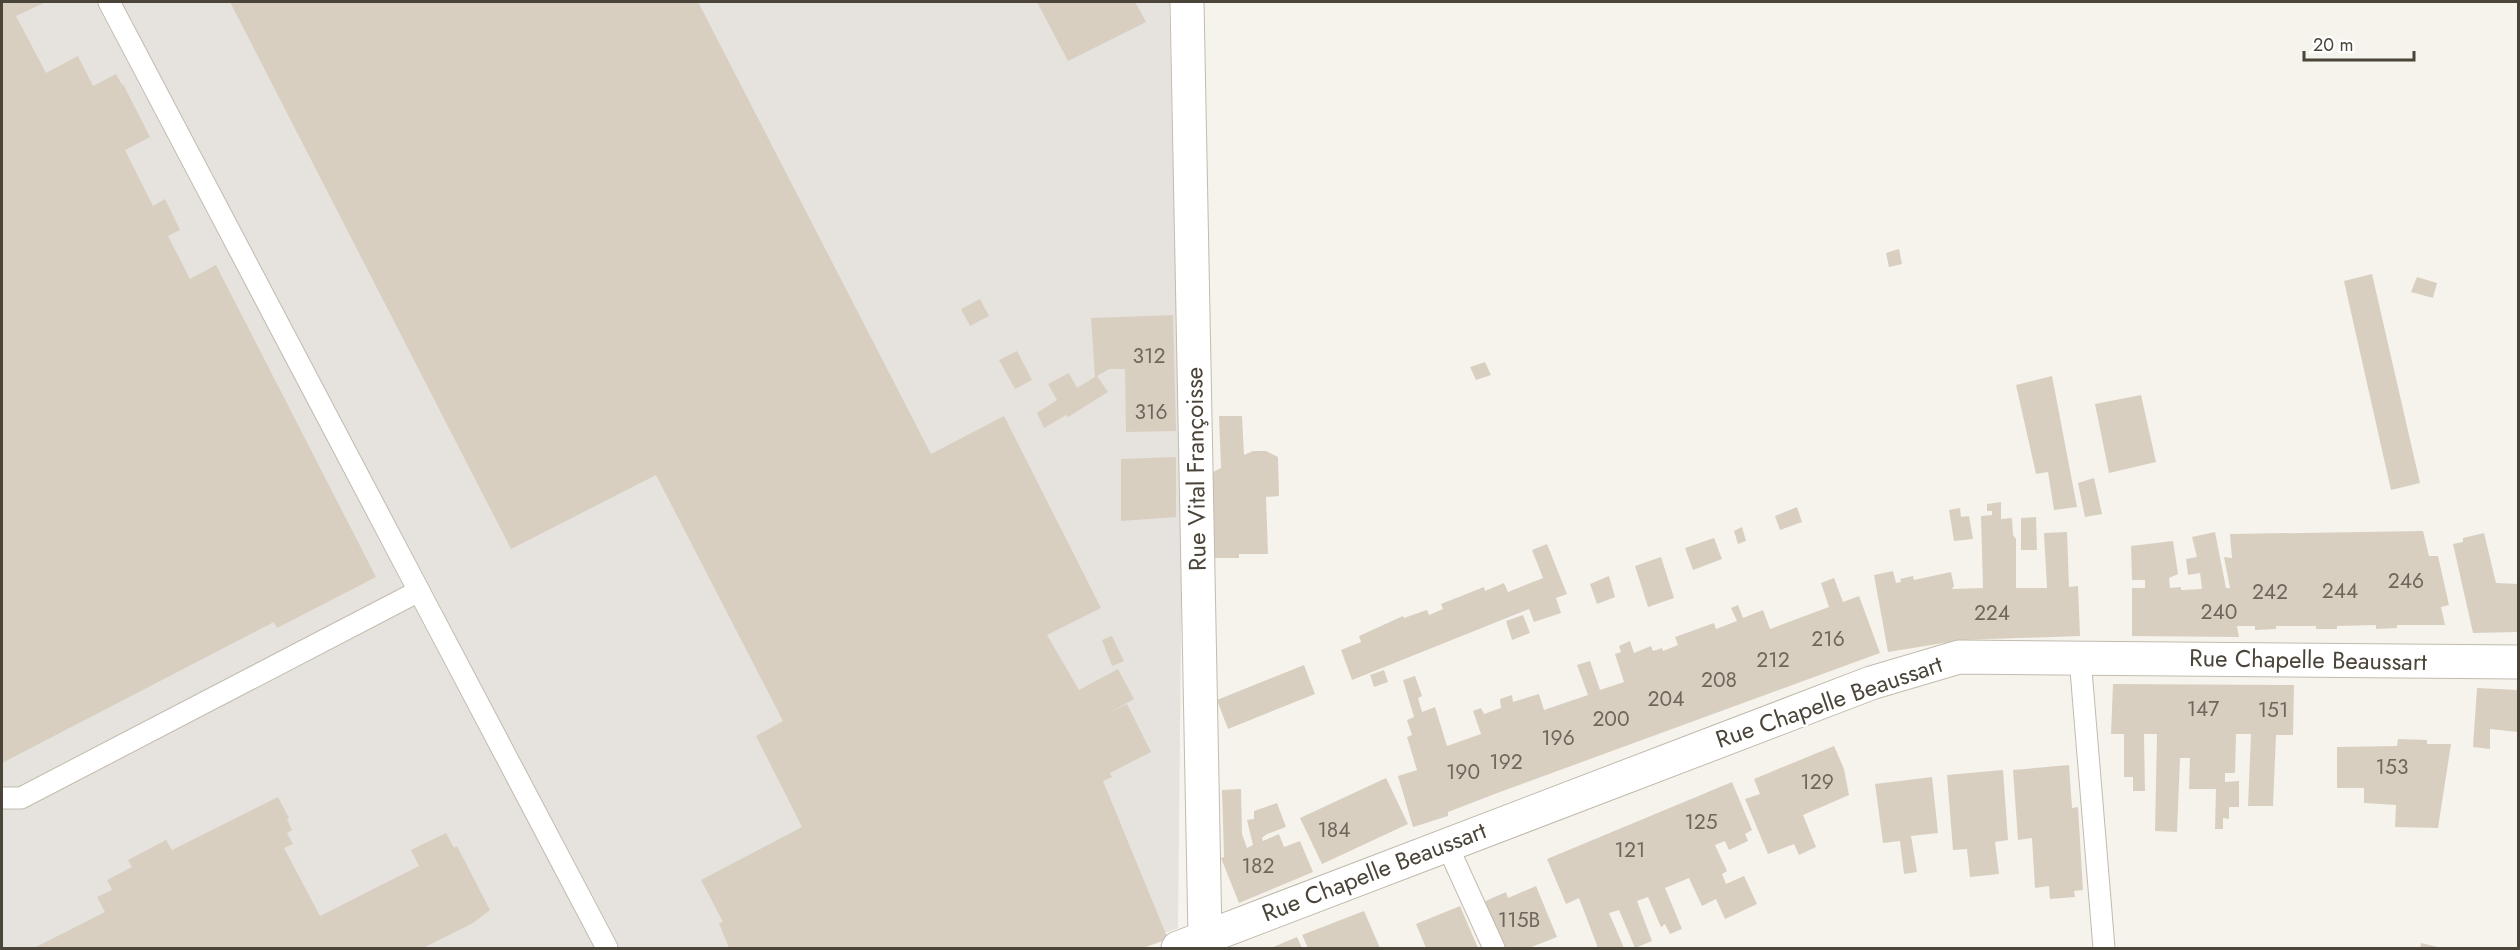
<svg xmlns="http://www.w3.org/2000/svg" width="2520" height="950" font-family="Jost,sans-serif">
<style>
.industrial{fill:#e6e2dd}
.building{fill:#d8cfc1}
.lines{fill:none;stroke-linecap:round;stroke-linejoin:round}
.service-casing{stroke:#c2bbae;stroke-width:23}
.minor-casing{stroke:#c2bbae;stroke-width:35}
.service{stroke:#fff;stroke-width:21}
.minor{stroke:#fff;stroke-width:33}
.labels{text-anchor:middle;stroke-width:5;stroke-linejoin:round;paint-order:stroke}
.number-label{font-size:21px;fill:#6e675b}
.street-label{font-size:24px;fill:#4b4439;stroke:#fff}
</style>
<rect width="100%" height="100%" fill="#f6f3ec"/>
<!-- industrial -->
<polygon class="industrial" points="2,2 1169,2 1182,539 1178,928 1125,948 2,948"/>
<!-- building -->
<g class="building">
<polygon points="2,2 46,2 16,16 46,73 78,56 93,86 116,74 122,85 123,84 150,137 125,150 153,206 165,199 180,230 168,236 190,279 216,265 376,577 277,628 274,622 2,763"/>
<polygon points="230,2 698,2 931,454 1004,416 1101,608 1047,635 1079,690 1118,669 1134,699 1109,713 1127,704 1151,752 1110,773 1112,777 1103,781 1168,939 1143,948 729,948 719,923 723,922 701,880 802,827 756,736 783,721 656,475 511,549"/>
<polygon points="1037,2 1135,2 1146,22 1068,61"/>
<polygon points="1899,249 1902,264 1889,267 1886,253"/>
<polygon points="2372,274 2420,483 2391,490 2344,281"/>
<polygon points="2417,277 2437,283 2433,298 2411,292"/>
<polygon points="980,299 989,316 970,326 961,309"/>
<polygon points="1173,315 1176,431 1126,432 1125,369 1109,369 1097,376 1108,392 1068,417 1066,415 1044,428 1037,413 1057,400 1048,384 1069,373 1077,388 1095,377 1091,318"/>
<polygon points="1017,351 1032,380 1015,389 999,360"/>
<polygon points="1485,362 1491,375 1476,380 1470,367"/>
<polygon points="2052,376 2077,507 2054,510 2048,472 2036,474 2016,385"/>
<polygon points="2141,395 2156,462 2109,473 2095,404"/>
<polygon points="1219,416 1242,416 1244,455 1253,451 1266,451 1278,457 1279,496 1266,497 1268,554 1239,554 1239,558 1207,558 1207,475 1221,468"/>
<polygon points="1176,457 1176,517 1121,521 1121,459"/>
<polygon points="2094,478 2102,514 2085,517 2078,483"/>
<polygon points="2001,502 2001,519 2012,518 2013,535 2016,539 2016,588 2047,588 2044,533 2067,532 2069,587 2078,586 2080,636 1962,640 1888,652 1874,575 1893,571 1896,583 1901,582 1900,579 1913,576 1914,580 1951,572 1954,586 1952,589 1983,588 1981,516 1992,515 1992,511 1987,511 1987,504"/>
<polygon points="1797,507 1802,522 1780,530 1775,516"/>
<polygon points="1960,508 1961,517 1969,516 1973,539 1954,541 1949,510"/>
<polygon points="2036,517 2037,550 2021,550 2021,518"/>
<polygon points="1742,527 1746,541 1738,544 1734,531"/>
<polygon points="2423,531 2429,556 2438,556 2449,605 2441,607 2445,625 2397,625 2397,628 2376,629 2376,625 2337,626 2337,629 2316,629 2316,626 2276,626 2276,629 2255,630 2255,626 2237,626 2239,637 2132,636 2132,588 2145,588 2145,580 2132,580 2131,546 2173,541 2178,574 2169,578 2170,588 2181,587 2181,590 2202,589 2200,573 2188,575 2186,559 2197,557 2192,537 2215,532 2226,588 2230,588 2224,557 2232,558 2230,534"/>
<polygon points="2484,533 2496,583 2518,584 2518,632 2473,633 2453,544 2463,542 2463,538"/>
<polygon points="1714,538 1722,559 1693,570 1685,548"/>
<polygon points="1547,544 1567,594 1556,598 1561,613 1534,622 1529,609 1352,680 1341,650 1361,642 1359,636 1403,616 1404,618 1427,610 1429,615 1443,609 1441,604 1484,587 1485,591 1504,583 1508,592 1543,578 1532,550"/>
<polygon points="1661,557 1674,598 1648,607 1635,566"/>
<polygon points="1609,576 1615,597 1597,604 1590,584"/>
<polygon points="1834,578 1843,602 1859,596 1880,653 1500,792 1448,812 1448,816 1413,827 1398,776 1417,770 1407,737 1412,735 1407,720 1414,717 1403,680 1415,676 1422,696 1418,698 1422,712 1435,707 1447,746 1481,734 1473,711 1481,708 1484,714 1501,708 1500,699 1512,695 1513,702 1539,694 1544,710 1588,695 1577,665 1590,661 1600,690 1624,682 1615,654 1621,652 1619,646 1630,641 1634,653 1651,646 1653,651 1662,648 1663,651 1678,645 1675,637 1714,623 1716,629 1737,621 1731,608 1738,605 1743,618 1763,610 1770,629 1829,607 1821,583"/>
<polygon points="1523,615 1530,633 1512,640 1506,621"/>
<polygon points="1112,636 1124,661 1112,666 1102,640"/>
<polygon points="1304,665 1315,694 1228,729 1217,700"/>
<polygon points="1384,670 1388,682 1374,687 1370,675"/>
<polygon points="2113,684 2294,685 2293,735 2276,735 2273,806 2248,806 2251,734 2236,734 2235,773 2225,773 2225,782 2239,781 2239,807 2229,807 2229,819 2223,818 2223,829 2215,829 2216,789 2189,789 2190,758 2180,758 2177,832 2155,831 2157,734 2144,734 2145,791 2133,791 2133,777 2124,777 2124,734 2111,734"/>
<polygon points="2477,688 2518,690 2518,732 2490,729 2490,749 2473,747"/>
<polygon points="2398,739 2427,740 2427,744 2451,744 2438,828 2395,827 2396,805 2364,803 2364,788 2337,788 2337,747 2397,746"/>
<polygon points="1834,746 1844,769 1849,795 1803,815 1816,847 1799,855 1794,844 1768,854 1745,799 1760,794 1754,779"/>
<polygon points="2069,765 2072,808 2078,807 2083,890 2074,891 2075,897 2050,899 2049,886 2035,888 2032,838 2018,840 2013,770"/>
<polygon points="2003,770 2008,840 1995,842 1999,874 1970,877 1967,849 1953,850 1947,775"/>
<polygon points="1932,777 1938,833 1911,836 1917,872 1904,874 1900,841 1883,843 1875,784"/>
<polygon points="1386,778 1408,824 1322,864 1300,818"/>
<polygon points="1732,782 1752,830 1745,834 1748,841 1729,850 1725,841 1715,845 1727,871 1722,874 1726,884 1744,876 1757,904 1725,919 1716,899 1702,906 1689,878 1665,888 1682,929 1670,934 1665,924 1661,927 1648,897 1637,901 1652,941 1635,948 1619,910 1609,913 1624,948 1598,948 1579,898 1566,904 1547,859"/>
<polygon points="1241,789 1242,834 1247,848 1253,845 1247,820 1254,819 1254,811 1277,803 1286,827 1267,834 1262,838 1263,841 1279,834 1284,847 1300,841 1313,872 1239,903 1221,858 1224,857 1222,790"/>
<polygon points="278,797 289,818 287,819 292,830 287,833 293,844 284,848 320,916 419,866 411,850 446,833 454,848 457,846 490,910 473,923 423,948 34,948 105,912 97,897 112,890 107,880 132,867 128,860 166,840 172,850"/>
<polygon points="1536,886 1557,937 1529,948 1501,948 1481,903 1506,892 1508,898"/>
<polygon points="1460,906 1478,948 1426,948 1416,924"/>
<polygon points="1364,911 1380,948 1308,948 1302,935"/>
<polygon points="1297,937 1302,948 1271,948"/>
<polygon points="2421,943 2442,948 2420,948"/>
</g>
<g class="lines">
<!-- service casing -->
<g class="service-casing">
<g id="service">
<polyline points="419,591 607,948"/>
<polyline points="2080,658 2104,948"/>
<polyline points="2,798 21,798 419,591 109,2"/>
<polyline points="1447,845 1494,948"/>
</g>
</g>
<!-- minor casing -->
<g class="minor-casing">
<g id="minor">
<polyline points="1187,2 1205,937"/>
<polyline points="1178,948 1871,683 1959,657 2518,662"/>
</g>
</g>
<!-- service -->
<use href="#service" class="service"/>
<!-- minor -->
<use href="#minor" class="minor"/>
</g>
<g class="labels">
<!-- number labels -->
<g class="number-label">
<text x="1149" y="363">312</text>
<text x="1151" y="419">316</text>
<text x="2406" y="588">246</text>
<text x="2340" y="598">244</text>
<text x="2270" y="599">242</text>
<text x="2219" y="619">240</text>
<text x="1992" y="620">224</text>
<text x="1828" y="646">216</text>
<text x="1773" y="667">212</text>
<text x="1719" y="687">208</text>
<text x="1666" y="706">204</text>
<text x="2203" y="716">147</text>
<text x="2273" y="717">151</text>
<text x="1611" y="726">200</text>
<text x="1558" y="745">196</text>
<text x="1506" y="769">192</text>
<text x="2392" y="774">153</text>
<text x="1463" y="779">190</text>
<text x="1817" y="789">129</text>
<text x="1701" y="829">125</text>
<text x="1334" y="837">184</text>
<text x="1630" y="857">121</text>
<text x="1258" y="873">182</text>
<text x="1519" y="927">115B</text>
</g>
<!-- street labels -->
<g class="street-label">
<text transform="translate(1196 469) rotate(-91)" y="8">Rue Vital Françoisse</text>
<text transform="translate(2308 660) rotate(1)" y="8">Rue Chapelle Beaussart</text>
<text transform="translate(1829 702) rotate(-19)" y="8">Rue Chapelle Beaussart</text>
<text transform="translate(1374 872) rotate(-21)" y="8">Rue Chapelle Beaussart</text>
</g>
</g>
<!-- border -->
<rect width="2520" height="950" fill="none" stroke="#4b4439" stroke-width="6"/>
<!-- scale -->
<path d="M2304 51v9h110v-9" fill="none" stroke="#4b4439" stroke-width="3"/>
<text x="2313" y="51" font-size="18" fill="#4b4439" stroke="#ffffff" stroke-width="4.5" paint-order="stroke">20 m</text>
</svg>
